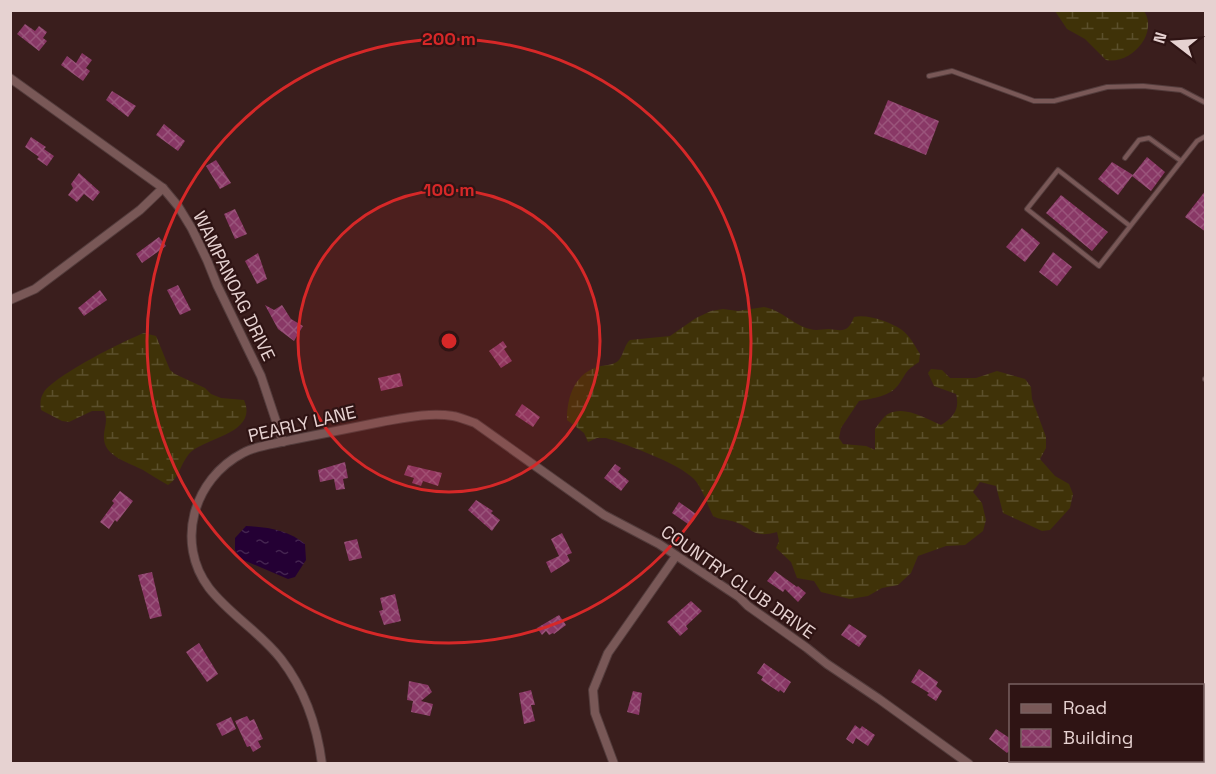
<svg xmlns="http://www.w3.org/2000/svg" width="1216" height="774" font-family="'Space Grotesk',sans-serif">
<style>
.wetland{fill:url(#wetland-marsh)}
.water{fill:url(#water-ripples)}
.building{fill:url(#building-cross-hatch)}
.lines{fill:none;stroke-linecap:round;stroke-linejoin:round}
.service-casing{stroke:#533c3c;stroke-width:6}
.minor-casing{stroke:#533c3c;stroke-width:10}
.service{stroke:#795857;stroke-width:4}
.minor{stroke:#795857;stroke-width:8}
.ring{fill:none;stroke:#d62828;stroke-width:3}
.labels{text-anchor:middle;stroke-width:4.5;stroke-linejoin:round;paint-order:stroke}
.street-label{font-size:18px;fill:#e6d2d1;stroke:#2f1414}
.centre{fill:#d62828;stroke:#2f1414;stroke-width:3}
.ring-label{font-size:18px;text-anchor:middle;font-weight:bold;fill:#d62828;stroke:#2f1414;stroke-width:4.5;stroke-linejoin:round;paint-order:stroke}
</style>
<defs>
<pattern id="wetland-marsh" width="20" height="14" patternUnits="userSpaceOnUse" patternTransform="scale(1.5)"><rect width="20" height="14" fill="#3f3208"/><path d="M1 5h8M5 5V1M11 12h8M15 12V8" fill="none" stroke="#5b4f2b"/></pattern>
<pattern id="water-ripples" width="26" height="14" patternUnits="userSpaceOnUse" patternTransform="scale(1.5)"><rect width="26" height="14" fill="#240034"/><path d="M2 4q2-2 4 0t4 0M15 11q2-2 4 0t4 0" fill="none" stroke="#442450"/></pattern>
<pattern id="building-cross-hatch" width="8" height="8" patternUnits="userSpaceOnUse" patternTransform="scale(1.5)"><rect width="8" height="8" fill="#893866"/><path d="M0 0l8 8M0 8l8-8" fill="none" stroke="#9a547b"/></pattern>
</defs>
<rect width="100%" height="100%" fill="#3a1e1d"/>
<!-- wetland -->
<g class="wetland">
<path d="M1055,11H1144C1159,33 1131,65 1106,60L1085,39L1067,29Z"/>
<path d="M764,307C782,310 793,325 810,329C816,331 823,329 829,329C844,331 848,332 854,317C868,314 890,322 902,330C910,336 915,346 920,354L919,362C904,372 908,371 899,384C890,397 873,398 859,401L841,428L839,438L843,444L866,446L875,450V429C879,424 883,417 888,414C905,405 926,419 941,425C954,417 960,409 956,394L934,386L928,373L931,369L942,370L950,378H976L997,371L1025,379L1031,387L1032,399L1046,437V448L1040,459L1055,476L1069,484L1073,494L1070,508L1050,530L1042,531L1003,513L996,486L980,482L973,492L982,503L986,520L983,531L965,545L946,546L918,556L911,573L898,585L882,588L868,596L850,599L821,592L814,581L797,578L791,562L776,548L779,541L777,532C751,539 753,527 732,521C725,519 720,520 713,516C707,504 703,489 694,479C678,463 628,445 606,438H597L588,442L584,433L567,420C567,396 575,372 601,366C607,365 614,365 619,360C624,354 624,345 630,340L670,336L696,318L711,311L723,309L738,311Z"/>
<path d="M144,333L156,336L170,370L175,374L205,388L211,394L221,398L244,400C258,432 210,437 192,451C181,460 180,478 168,485C159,480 151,475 143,470C130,463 105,457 104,439C103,428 109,423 104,411H92L69,422L62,421L41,410C40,403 40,398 44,392C56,375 123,341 144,333Z"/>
</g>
<!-- water -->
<path class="water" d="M246,526C268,527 288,530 305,544L306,560L295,577L288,579L241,559L235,550V538Z"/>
<!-- building -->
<g class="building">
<polygon points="25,24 35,31 39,26 47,32 43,38 47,41 39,51 17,34"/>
<polygon points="82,53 92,60 86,68 90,71 83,81 61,65 67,56 76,63"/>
<polygon points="112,91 136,106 128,117 106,100"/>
<polygon points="888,100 939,121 926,155 874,134"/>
<polygon points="164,124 185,141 178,151 156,135"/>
<polygon points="31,137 46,147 44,149 54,156 47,166 37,159 39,157 25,147"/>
<polygon points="1147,157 1165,172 1151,191 1132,176"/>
<polygon points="216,160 231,183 220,189 206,166"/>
<polygon points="1112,162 1133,175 1118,195 1098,179"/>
<polygon points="79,173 100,192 93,201 84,194 77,202 68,195 73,188 71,184"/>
<polygon points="1206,190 1206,232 1185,217"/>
<polygon points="1061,195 1108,232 1092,251 1046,213"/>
<polygon points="235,209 247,234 235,239 224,214"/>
<polygon points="1022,228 1040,243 1025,262 1006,247"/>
<polygon points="159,237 166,246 142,263 136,254"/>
<polygon points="1053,252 1072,267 1057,286 1039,272"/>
<polygon points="258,253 267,279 257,284 245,261"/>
<polygon points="178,285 191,310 180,315 167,290"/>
<polygon points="100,290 107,300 84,316 78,308"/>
<polygon points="265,305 274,310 282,305 291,319 303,326 294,341 278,329"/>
<polygon points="503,341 507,347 504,349 512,361 501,368 489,351"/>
<polygon points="400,373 403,386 381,391 378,378"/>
<polygon points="522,404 540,417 533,427 515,415"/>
<polygon points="345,462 348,478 343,479 345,489 336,490 334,479 320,482 318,470"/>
<polygon points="615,464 621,468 618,472 629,481 621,491 604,478"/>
<polygon points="408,465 442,473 438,486 423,481 421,486 412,483 414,478 404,475"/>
<polygon points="120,491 133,501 117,522 115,520 109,529 100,522 114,503 112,501"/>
<polygon points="476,500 493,511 491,513 500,520 492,531 468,510"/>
<polygon points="679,502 696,514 688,524 672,513"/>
<polygon points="562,533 572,553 567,555 570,561 551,573 546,562 559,556 551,539"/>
<polygon points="357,539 362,558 349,561 344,542"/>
<polygon points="775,571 797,587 798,586 806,593 798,602 785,589 783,592 767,581"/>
<polygon points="152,572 162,616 150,619 138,575"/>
<polygon points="395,594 401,621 384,625 379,611 383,610 380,598"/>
<polygon points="691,601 702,611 686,626 688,629 680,636 667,622"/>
<polygon points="559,615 566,625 554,634 553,633 549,635 546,631 542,635 537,628"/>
<polygon points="849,624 867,636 859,647 841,635"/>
<polygon points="199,643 218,674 207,682 186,652"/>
<polygon points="764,663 791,682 784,693 780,690 779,692 761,680 763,677 757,673"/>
<polygon points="919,669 938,682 936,686 942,691 936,701 927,695 929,693 911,682"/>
<polygon points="409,681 428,685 432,692 421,701 433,704 430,716 411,712 413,701 407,700"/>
<polygon points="531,690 535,705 531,705 535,721 524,724 519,693"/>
<polygon points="633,691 642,693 639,715 627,712"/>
<polygon points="247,716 250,721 254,719 263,739 258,741 261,747 253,752 250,746 247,747 235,721"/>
<polygon points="231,717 236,729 222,736 216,724"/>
<polygon points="855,725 860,729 862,726 875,735 868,746 856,738 853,744 846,739"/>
<polygon points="996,729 1011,739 1011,749 1007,753 989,739"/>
</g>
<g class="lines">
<!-- service casing -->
<g class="service-casing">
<g id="service">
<polyline points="929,76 952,71 1034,101 1054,101 1107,87 1143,86 1181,90 1206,103"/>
<polyline points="1125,158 1139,140 1149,138 1181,161"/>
<polyline points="1130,226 1058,170 1027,209 1099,266 1197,141 1206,136"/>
<polyline points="1205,379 1206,379"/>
</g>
</g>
<!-- minor casing -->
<g class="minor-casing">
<g id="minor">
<polyline points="10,78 163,188 178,206 192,229 207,260 217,285 261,376 283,442"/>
<polyline points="10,300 35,289 140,210 163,188"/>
<path d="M322,764C317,725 305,690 281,659C260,632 230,615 209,588C175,543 193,479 243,453C257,445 276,444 291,440C321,434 351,428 381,422C404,418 429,412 453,416C460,417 468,421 475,423L604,515L659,544L739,597L748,606L807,648L827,664L879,699L969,764"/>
<polyline points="614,764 595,713 593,690 608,653 676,556"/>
</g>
</g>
<!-- service -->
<use href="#service" class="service"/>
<!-- minor -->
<use href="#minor" class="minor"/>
</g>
<!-- distance rings -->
<circle cx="449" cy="341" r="151" fill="#d62828" fill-opacity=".12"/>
<g class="ring">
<circle cx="449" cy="341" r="151"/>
<circle cx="449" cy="341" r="302"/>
</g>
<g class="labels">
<!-- street labels -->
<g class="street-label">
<text transform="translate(234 286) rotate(64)" y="6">WAMPANOAG DRIVE</text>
<text transform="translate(302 424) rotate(-13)" y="6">PEARLY LANE</text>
<text transform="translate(738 582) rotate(35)" y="6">COUNTRY CLUB DRIVE</text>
</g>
</g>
<circle cx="449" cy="341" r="9" class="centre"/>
<g class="ring-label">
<text x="449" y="45">200 m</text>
<text x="449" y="196">100 m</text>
</g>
<!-- border -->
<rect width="1216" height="774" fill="none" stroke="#e6d2d1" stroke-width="24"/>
<!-- legend -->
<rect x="1009" y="684" width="195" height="78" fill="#2f1414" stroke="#786060" stroke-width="1.5"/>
<rect x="1021" y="704" width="30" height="9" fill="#795857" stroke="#786060" stroke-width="1.5"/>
<text x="1063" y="714" font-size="18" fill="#e6d2d1">Road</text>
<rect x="1021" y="729" width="30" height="18" fill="url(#building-cross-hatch)" stroke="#786060" stroke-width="1.5"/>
<text x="1063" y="744" font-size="18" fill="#e6d2d1">Building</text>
<!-- north arrow -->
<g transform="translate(1174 42) rotate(287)" stroke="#2f1414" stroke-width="4.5" paint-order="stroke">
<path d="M0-4.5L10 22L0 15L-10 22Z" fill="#e6d2d1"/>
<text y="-9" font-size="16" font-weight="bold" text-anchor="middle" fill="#e6d2d1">N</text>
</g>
</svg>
